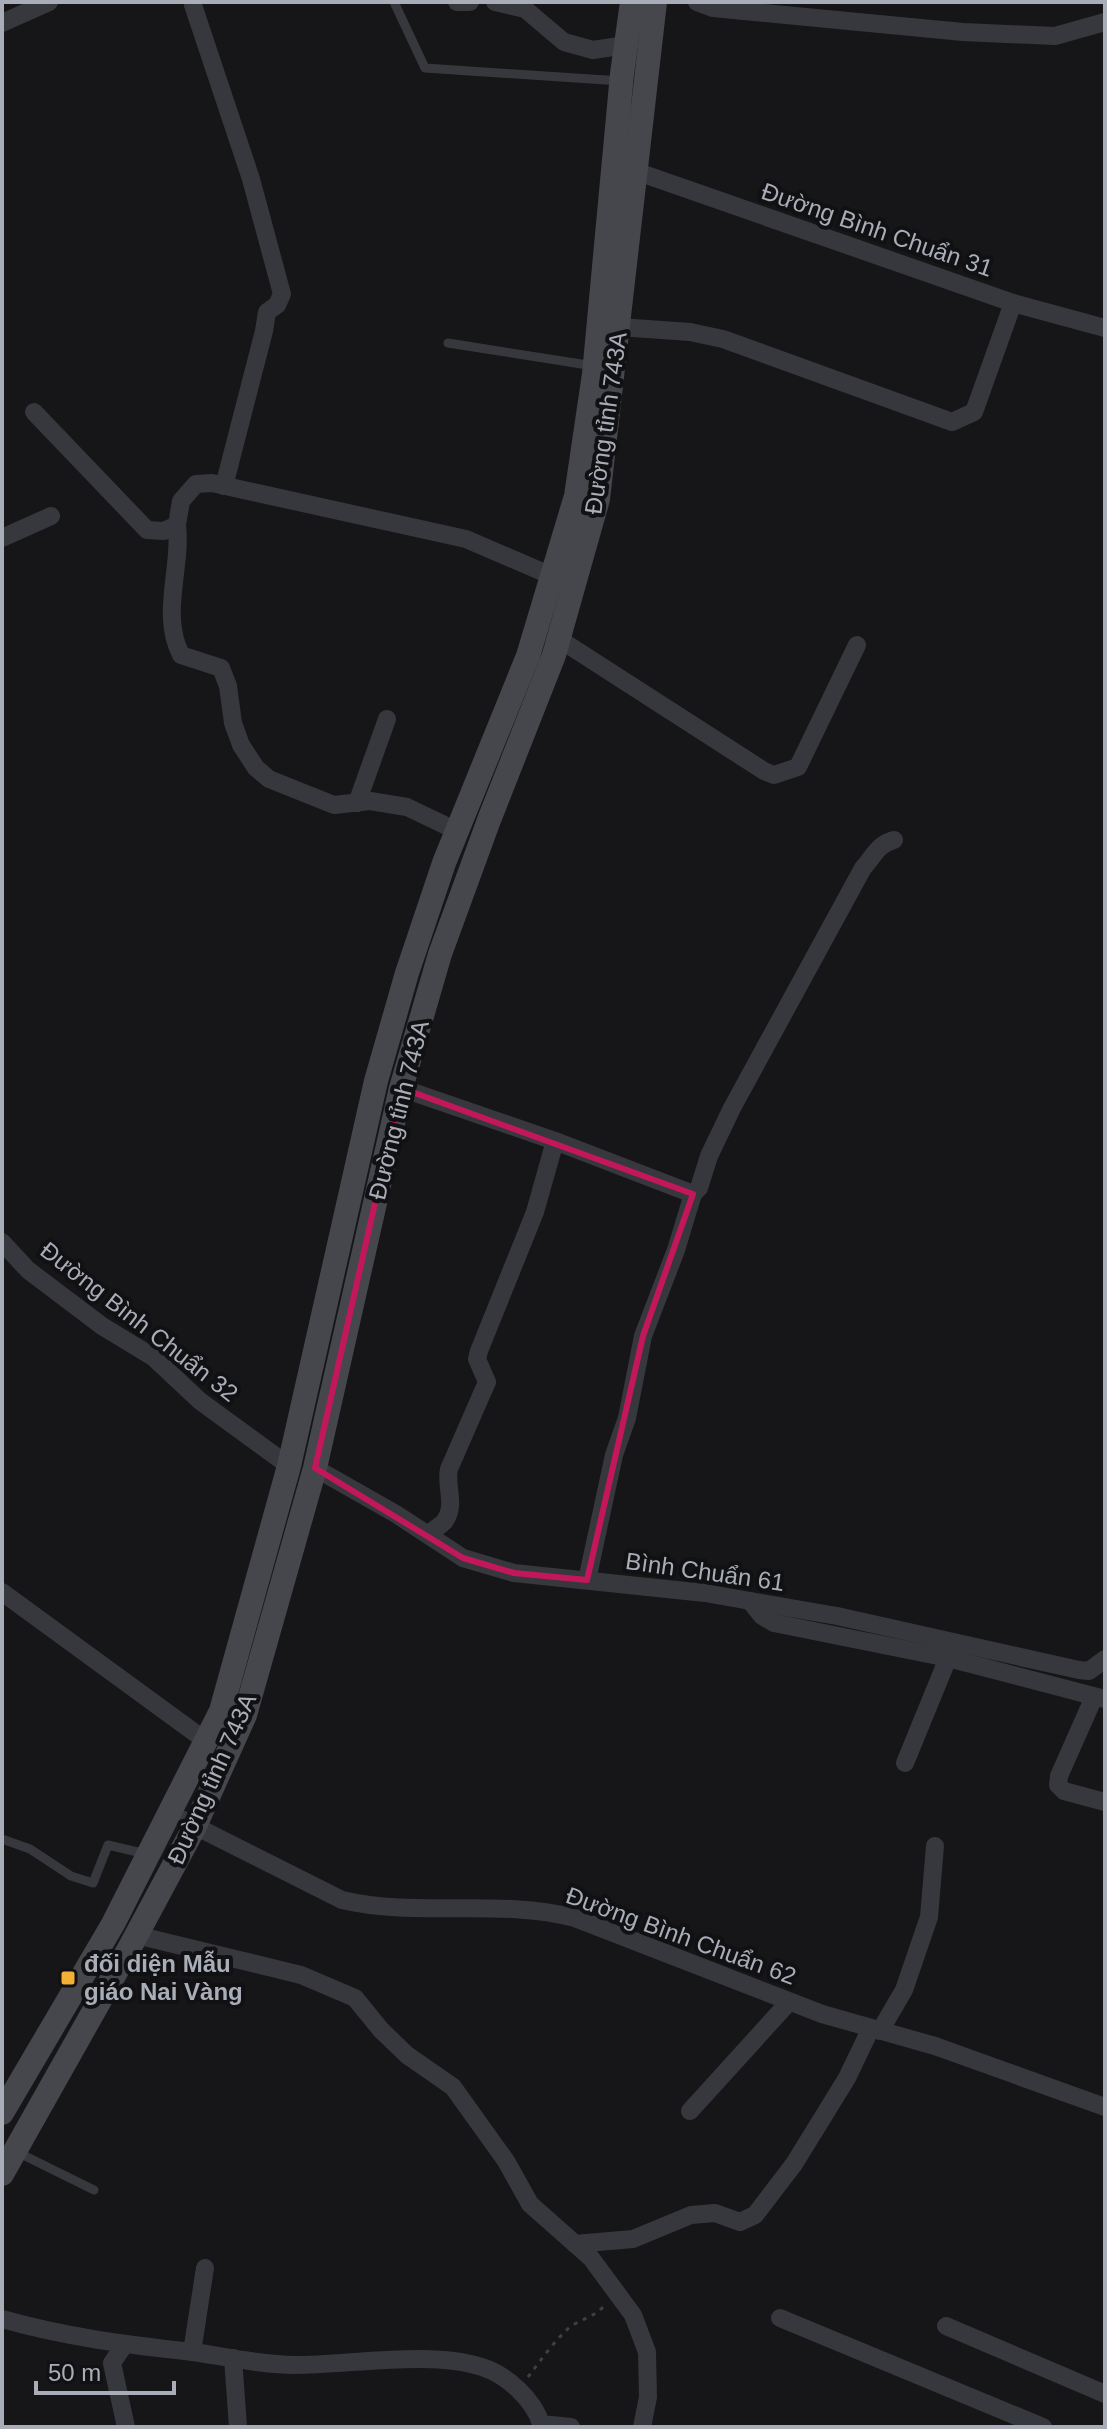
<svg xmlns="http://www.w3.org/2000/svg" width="1107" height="2429" font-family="Helvetica,sans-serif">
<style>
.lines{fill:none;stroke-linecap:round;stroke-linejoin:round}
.path{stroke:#3d3f44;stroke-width:3;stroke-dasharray:4 6;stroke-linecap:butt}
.service{stroke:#37383d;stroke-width:9}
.minor{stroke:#37383d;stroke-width:18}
.secondary{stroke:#45474d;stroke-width:24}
.marked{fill:none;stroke:#c2185b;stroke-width:6;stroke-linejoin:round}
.poi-dot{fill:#f2b134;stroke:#111113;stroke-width:3}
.labels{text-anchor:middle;stroke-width:8;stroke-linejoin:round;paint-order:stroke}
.street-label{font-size:24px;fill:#a8adb8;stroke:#111113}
.poi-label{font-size:24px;font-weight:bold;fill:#a8adb8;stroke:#111113;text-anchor:start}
</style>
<rect width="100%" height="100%" fill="#161618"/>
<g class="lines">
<!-- path -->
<path class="path" d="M528,2377C541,2360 554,2341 570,2327C581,2319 594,2317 603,2307"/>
<!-- service -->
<g class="service">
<polyline points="394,2 425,68 621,81"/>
<polyline points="448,343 594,366"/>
<polyline points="2,1839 30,1849 71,1876 93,1883 108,1845 146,1854"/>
<polyline points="15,2151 94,2190"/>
</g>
<!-- minor -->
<g class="minor">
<polyline points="457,2 470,2"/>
<polyline points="495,2 525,9 564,42 593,50 626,45"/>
<polyline points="697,2 713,8 963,32 1055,36 1105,22"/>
<polyline points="193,5 251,179 282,294 277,305 267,312 264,331 224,486"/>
<polyline points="2,23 49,2"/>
<polyline points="635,171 1013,303 1105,328"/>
<polyline points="619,327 690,332 723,339 952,422 974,412 1013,303"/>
<polyline points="34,412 147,530 164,531 177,525 181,501 196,484 212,483 466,539 552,576"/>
<path d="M177,525C182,568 160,614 181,655L221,668L228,686L233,723L241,745L256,768L269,779L334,805L370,801L407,807L457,831"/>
<polyline points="2,538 51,516"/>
<polyline points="559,639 764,771 774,775 798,767 857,645"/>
<polyline points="357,803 387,719"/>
<path d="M401,1088L555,1141L693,1194L699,1188L709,1156L732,1108L863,868C874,856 878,844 894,840"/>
<polyline points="2,1242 28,1270 102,1326 153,1357 200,1401 289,1466"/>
<polyline points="315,1468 396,1514 463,1558 514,1573 705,1593 750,1601 837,1616 1079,1670 1089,1671 1105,1659"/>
<path d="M429,1535C433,1529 439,1527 444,1522C457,1505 445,1487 449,1469L487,1382L477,1359L479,1351L535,1212L555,1141"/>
<polyline points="587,1580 614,1455 627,1418 643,1336 676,1250 693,1194"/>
<polyline points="2,1592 206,1741"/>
<polyline points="750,1601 762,1616 774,1623 948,1658 1105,1699"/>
<polyline points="1094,1697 1059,1776 1058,1785 1064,1791 1105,1802"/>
<polyline points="905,1763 948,1658"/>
<path d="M171,1814L342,1900C418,1918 499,1898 575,1918L822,2014L935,2046L1105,2107"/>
<polyline points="136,1935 301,1975 355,1998 381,2030 407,2055 453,2087 506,2161 530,2204 591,2258 633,2315 647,2352 648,2397 642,2427"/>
<polyline points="880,2031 904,1990 929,1917 935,1846"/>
<polyline points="690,2111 789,2002"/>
<polyline points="575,2244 633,2239 691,2215 715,2213 740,2222 755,2215 794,2164 847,2078 871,2028"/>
<polyline points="780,2318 1043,2427"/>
<path d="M2,2319C65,2337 128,2345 193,2352C227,2357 262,2365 295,2365C350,2365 432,2350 482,2367C507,2375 534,2400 541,2424L571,2427"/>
<polyline points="946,2326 1105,2394"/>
<polyline points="125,2344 112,2363 126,2427"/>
<polyline points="192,2352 205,2268"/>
<polyline points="233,2358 238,2427"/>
</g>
<!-- secondary -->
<g class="secondary">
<polyline points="2,2113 113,1924 221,1711 289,1466 376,1081 407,973 444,863 528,656 576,496 594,374 622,74 632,2"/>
<polyline points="2,2174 130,1947 195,1826 245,1715 315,1468 401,1088 440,954 489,820 554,655 598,499 655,2"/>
</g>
</g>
<!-- marked area -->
<path class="marked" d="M401,1088L693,1194L643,1336L587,1580L514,1573L463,1558L315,1468Z"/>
<!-- markers -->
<rect class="poi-dot" x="60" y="1970" width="16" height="16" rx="4"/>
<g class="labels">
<!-- street labels -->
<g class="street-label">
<text transform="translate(877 230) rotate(19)" y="8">Đường Bình Chuẩn 31</text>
<text transform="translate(606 423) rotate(-82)" y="8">Đường tỉnh 743A</text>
<text transform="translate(399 1110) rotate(-76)" y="8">Đường tỉnh 743A</text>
<text transform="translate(139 1322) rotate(38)" y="8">Đường Bình Chuẩn 32</text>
<text transform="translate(705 1572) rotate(8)" y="8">Bình Chuẩn 61</text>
<text transform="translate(212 1779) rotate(-66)" y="8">Đường tỉnh 743A</text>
<text transform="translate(681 1936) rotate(20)" y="8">Đường Bình Chuẩn 62</text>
</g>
<!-- poi labels -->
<g class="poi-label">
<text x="84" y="1972">đối diện Mẫu<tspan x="84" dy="28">giáo Nai Vàng</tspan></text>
</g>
</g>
<!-- border -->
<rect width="1107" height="2429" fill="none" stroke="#a8adb8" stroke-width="8"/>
<!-- scale -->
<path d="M36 2381v12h138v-12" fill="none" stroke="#a8adb8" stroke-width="4"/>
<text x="48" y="2381" font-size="24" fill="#a8adb8" stroke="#111113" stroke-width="6" paint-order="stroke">50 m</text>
</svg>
